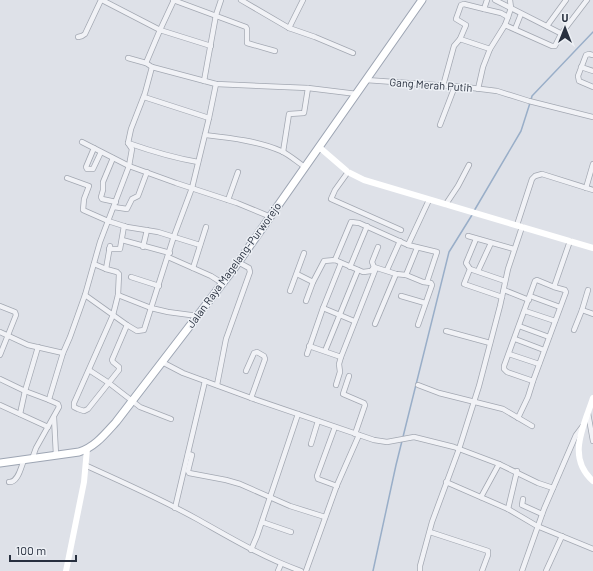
<svg xmlns="http://www.w3.org/2000/svg" width="593" height="571" font-family="Barlow,sans-serif">
<style>
.lines{fill:none;stroke-linecap:round;stroke-linejoin:round}
.stream{stroke:#99aec8;stroke-width:1.5}
.street-casing{stroke:#a3a8b2;stroke-width:6}
.primary-casing{stroke:#9da5b3;stroke-width:9}
.street{stroke:#f1f2f6;stroke-width:4.5}
.secondary{stroke:#fff;stroke-width:6}
.primary{stroke:#fff;stroke-width:7}
.labels{text-anchor:middle;stroke-width:3;stroke-linejoin:round;paint-order:stroke}
.street-label{font-size:11px;fill:#272f3e;stroke:#edf0f5}
</style>
<rect width="100%" height="100%" fill="#dee1e8"/>
<g class="lines">
<!-- stream -->
<g class="stream">
<polyline points="531,100 532,96 593,32"/>
<polyline points="474,211 521,131 530,103"/>
<polyline points="373,571 396,465 449,252 472,215"/>
</g>
<!-- street casing -->
<g class="street-casing">
<g id="street">
<polyline points="102,0 160,30 174,0"/>
<polyline points="173,0 246,27 247,29 247,43 275,51"/>
<polyline points="241,0 289,28 303,0"/>
<polyline points="495,0 566,36"/>
<polyline points="484,9 501,13 508,17 505,25"/>
<polyline points="508,17 511,8 510,0"/>
<polyline points="547,26 566,0"/>
<polyline points="289,28 315,37 353,53"/>
<polyline points="515,29 521,14"/>
<polyline points="78,37 82,36 85,34 101,0"/>
<polyline points="460,39 490,49 505,25 552,46 555,46 561,34 587,0"/>
<polyline points="593,55 589,54 586,55 578,76 579,81 593,87"/>
<polyline points="128,58 146,63 152,67 216,84 308,88 357,94"/>
<polyline points="146,63 160,30 211,46"/>
<polyline points="581,67 593,71"/>
<polyline points="366,80 465,87 497,91 529,101 593,117"/>
<polyline points="204,81 216,15 221,0"/>
<polyline points="443,86 454,46 460,39 466,25 456,19 461,5 464,4 484,9 487,0"/>
<polyline points="478,89 483,67 490,49"/>
<polyline points="144,97 209,118"/>
<polyline points="440,125 455,86"/>
<path d="M205,135C231,138 258,141 281,151C290,155 297,162 305,167"/>
<polyline points="82,142 129,166 176,183 237,203 271,217"/>
<path d="M128,143C151,151 174,158 198,162"/>
<polyline points="94,148 86,167 87,169 93,169 101,152"/>
<polyline points="283,152 289,114 304,113 308,88"/>
<polyline points="113,158 103,182 103,190 101,197 102,199 116,202"/>
<polyline points="348,172 335,190 331,199 401,230"/>
<polyline points="67,178 89,186 84,199 83,210 108,221 127,227 158,232 200,245"/>
<polyline points="586,188 593,164"/>
<polyline points="228,200 238,172"/>
<polyline points="446,204 458,186 469,165"/>
<polyline points="114,207 127,209 132,199 138,196 147,172"/>
<polyline points="517,225 532,179 535,176 542,174 593,190"/>
<polyline points="468,236 514,249"/>
<polyline points="476,239 466,263 470,269 464,284 502,297"/>
<polyline points="122,240 170,253"/>
<polyline points="408,245 429,200"/>
<polyline points="143,247 147,230"/>
<polyline points="109,249 120,249 124,226"/>
<polyline points="168,257 211,276 222,283"/>
<polyline points="335,260 351,222 359,223 408,245 437,252 427,282"/>
<polyline points="94,264 106,269 110,246"/>
<polyline points="350,267 367,226"/>
<polyline points="374,267 372,262 378,247"/>
<polyline points="193,268 206,227"/>
<polyline points="470,269 505,281"/>
<polyline points="387,270 400,241"/>
<polyline points="478,271 491,243"/>
<polyline points="297,274 313,282"/>
<polyline points="406,275 417,248"/>
<polyline points="131,277 159,286"/>
<polyline points="554,287 565,290 566,292 533,381 507,372 504,369 504,366 535,281 537,280 554,287 570,241"/>
<polyline points="504,290 529,300"/>
<polyline points="588,290 582,310 593,314"/>
<polyline points="290,291 304,253"/>
<polyline points="85,295 113,315 118,295 119,274 117,272 106,269"/>
<polyline points="118,295 151,308 144,330 137,331 127,325"/>
<polyline points="401,296 425,303"/>
<polyline points="530,296 560,307"/>
<polyline points="306,301 313,282 324,261 335,260 363,272 371,271 374,267 396,274 406,275 423,282 431,283 432,285 418,325"/>
<polyline points="0,306 15,312 16,315 0,355"/>
<polyline points="323,308 354,321"/>
<polyline points="525,311 555,321"/>
<polygon points="113,315 127,325 112,360 113,362 119,367 119,370 88,409 84,411 78,409 74,407 74,403"/>
<polyline points="198,316 168,312 151,308 174,236 192,188 209,118 216,84"/>
<polyline points="375,324 396,274"/>
<polyline points="519,326 549,337"/>
<polyline points="574,330 582,310"/>
<polyline points="446,331 490,343"/>
<polyline points="0,332 28,345 63,353"/>
<polyline points="515,339 544,350"/>
<polyline points="309,346 341,357 376,268"/>
<polyline points="325,351 358,270"/>
<polyline points="307,354 323,308 341,263"/>
<polyline points="509,354 539,364"/>
<polyline points="162,362 183,373 251,398 374,440 387,442 414,437 454,447 499,464 538,483 553,488"/>
<polyline points="89,370 109,383 140,407 171,419"/>
<polyline points="246,371 254,353 257,352 264,356 265,359 251,398"/>
<polyline points="349,376 343,394 364,403 365,405 355,434"/>
<polyline points="0,379 25,391 49,400"/>
<polyline points="217,385 226,339 250,272 249,268 238,262"/>
<polyline points="336,385 340,372 339,364 341,357"/>
<polyline points="418,385 439,393 503,409 532,426"/>
<polyline points="0,405 48,427"/>
<polyline points="588,413 593,441"/>
<polyline points="20,414 25,391 38,347"/>
<polyline points="54,417 56,455"/>
<polyline points="518,418 528,397 533,381"/>
<polyline points="335,427 317,476 318,479 337,486"/>
<polyline points="311,444 318,421"/>
<polyline points="188,454 192,455 188,471 189,473 226,480 240,484 290,506 325,517"/>
<polyline points="32,459 36,448 59,407 58,404 49,400 50,396 63,353 70,337 85,295 100,242 129,166 132,149 128,143 131,129 145,93 152,67"/>
<path d="M87,466C124,483 161,499 197,519C231,538 264,558 301,571"/>
<path d="M9,482C18,483 21,467 24,460"/>
<polyline points="446,482 508,509 537,526 593,549"/>
<polyline points="481,497 499,464"/>
<polyline points="523,499 522,505 542,514"/>
<polyline points="175,508 205,381"/>
<polyline points="508,509 517,471"/>
<polyline points="262,522 291,532"/>
<polyline points="430,532 488,551 488,555 482,571"/>
<polyline points="251,550 257,536 298,414"/>
<polyline points="278,571 281,564"/>
<polyline points="306,571 337,485 359,435"/>
<polyline points="420,571 420,566 432,522 459,449 479,386 500,306 508,269 522,227"/>
<polyline points="522,571 544,509 576,435 582,427"/>
<polyline points="546,571 562,536"/>
</g>
</g>
<!-- primary casing -->
<g class="primary-casing">
<path id="primary" d="M0,463L79,452C95,447 105,434 116,422L235,267L422,0"/>
</g>
<!-- street -->
<use href="#street" class="street"/>
<!-- secondary -->
<g class="secondary">
<polyline points="319,147 348,172 364,180 593,248"/>
<path d="M593,398C584,426 566,457 593,481"/>
<polyline points="66,571 84,482 87,449"/>
</g>
<!-- primary -->
<use href="#primary" class="primary"/>
</g>
<g class="labels">
<!-- street labels -->
<g class="street-label">
<text transform="translate(431 85) rotate(4)" y="4">Gang Merah Putih</text>
<text transform="translate(234 265) rotate(-54)" y="4">Jalan Raya Magelang-Purworejo</text>
</g>
</g>
<!-- north arrow -->
<g transform="translate(565 28)" stroke="#edf0f5" stroke-width="3" paint-order="stroke">
<path d="M0-3L7 15L0 10L-7 15Z" fill="#272f3e"/>
<text y="-6" font-size="11" font-weight="bold" text-anchor="middle" fill="#272f3e">U</text>
</g>
<!-- scale -->
<path d="M10 555v6h66v-6" fill="none" stroke="#272f3e" stroke-width="2"/>
<text x="16" y="555" font-size="12" fill="#272f3e" stroke="#edf0f5" stroke-width="3" paint-order="stroke">100 m</text>
</svg>
